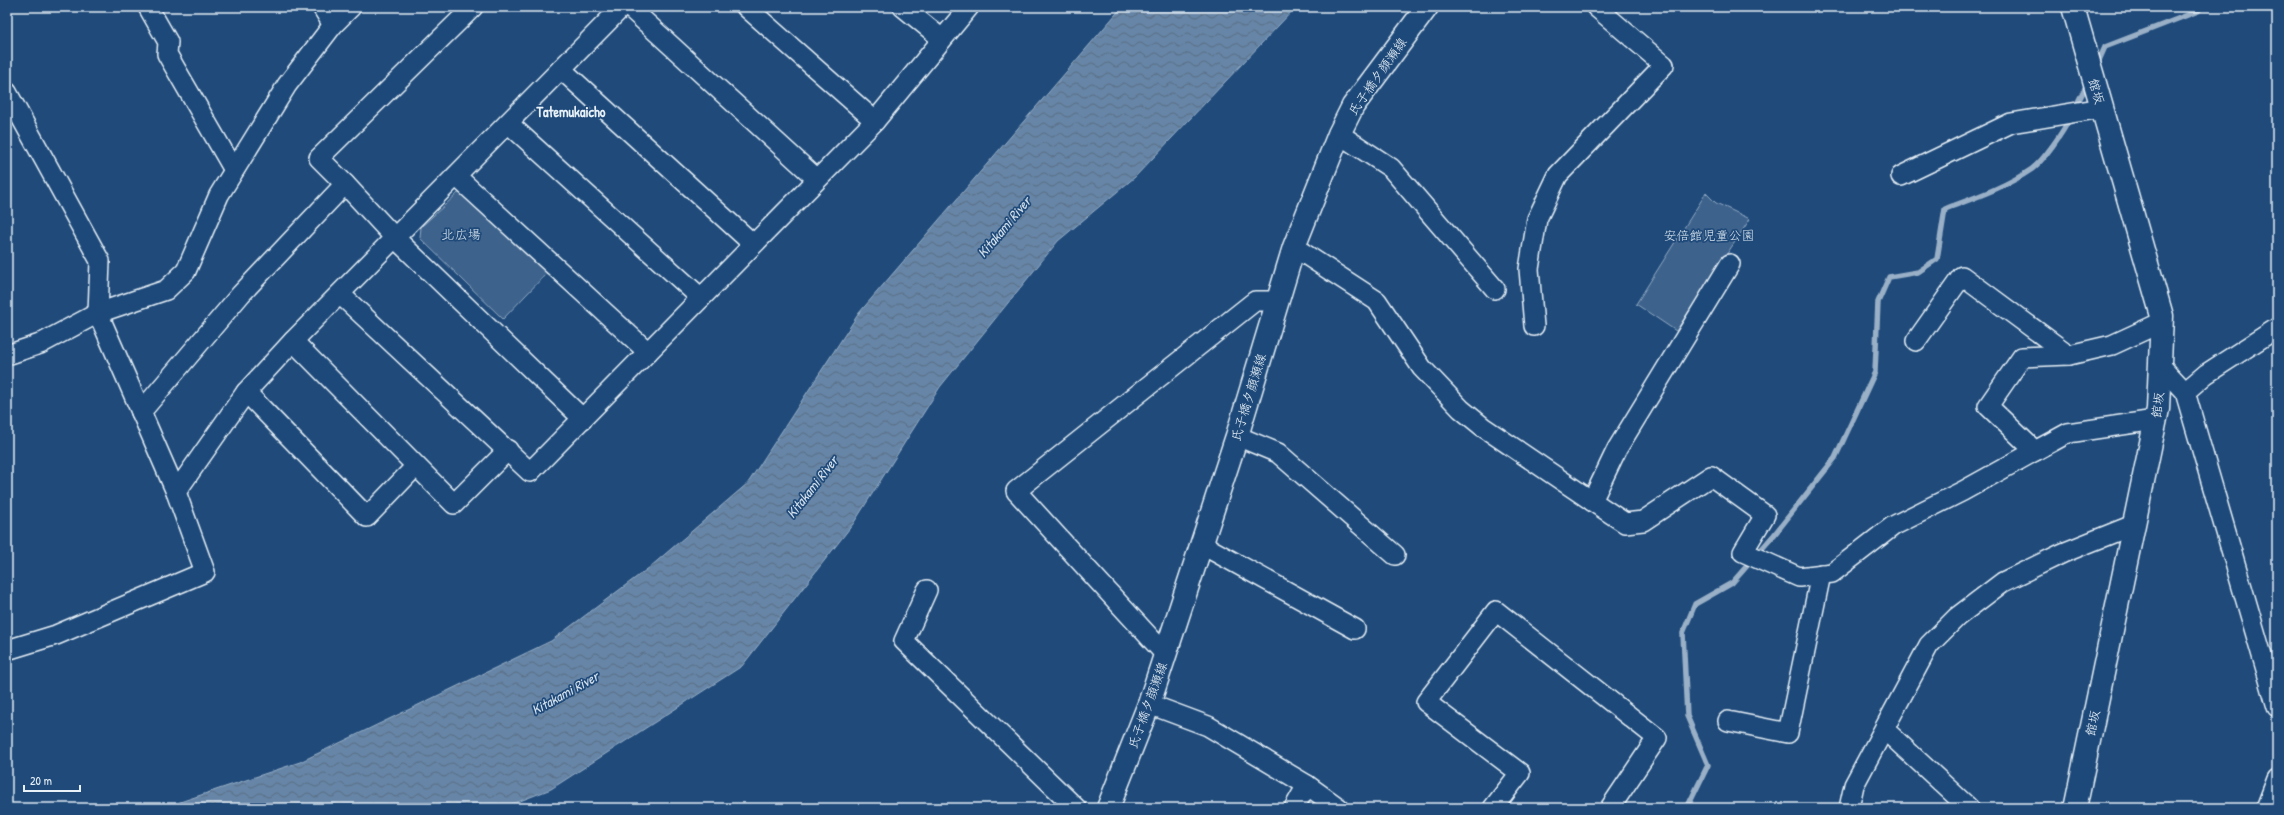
<svg xmlns="http://www.w3.org/2000/svg" width="2284" height="815" font-family="'Patrick Hand','Klee One',sans-serif">
<style>
.park{fill:#3c628c;stroke:#92aac2}
.water{fill:url(#water-waves);stroke:#9ab0c7}
.lines{fill:none;stroke-linecap:round;stroke-linejoin:round}
.stream{stroke:#9ab0c7;stroke-width:5.5}
.minor-casing{stroke:#e8f1f8;stroke-width:22}
.secondary-casing{stroke:#e8f1f8;stroke-width:25}
.minor{stroke:#1f4a7a;stroke-width:19}
.secondary{stroke:#1f4a7a;stroke-width:22}
.labels{text-anchor:middle;stroke-width:3.5;stroke-linejoin:round;paint-order:stroke}
.street-label{font-size:13px;fill:#e8f1f8;stroke:#1f4a7a}
.park-label{font-size:13px;fill:#d7e3ed;stroke:#1f4a7a}
.neighbourhood-label{font-size:14px;font-weight:bold;fill:#e8f1f8;stroke:#1f4a7a}
.water-label{font-size:14px;font-style:italic;fill:#d4e1ec;stroke:#1f4a7a}
</style>
<defs>
<pattern id="water-waves" width="16" height="10" patternUnits="userSpaceOnUse"><rect width="16" height="10" fill="#6685a7"/><path d="M0 5q4-4 8 0t8 0" fill="none" stroke="#596d82"/></pattern>
</defs>
<rect width="100%" height="100%" fill="#1f4a7a"/>
<filter id="ink" filterUnits="userSpaceOnUse"><feTurbulence type="fractalNoise" baseFrequency=".025" numOctaves="2"/><feDisplacementMap in="SourceGraphic" scale="8" xChannelSelector="R" yChannelSelector="G"/><feConvolveMatrix kernelMatrix="1 2 1 2 8 2 1 2 1" color-interpolation-filters="sRGB"/></filter>
<g filter="url(#ink)">
<!-- park -->
<g class="park">
<polygon points="458,193 467,195 547,273 503,319 420,238 421,227"/>
<polygon points="1706,193 1716,203 1750,219 1676,331 1636,304"/>
</g>
<!-- water -->
<polygon class="water" points="1122,7 1296,7 1135,177 1058,241 940,387 853,524 742,666 551,789 502,808 162,808 300,762 551,641 650,567 748,483 859,313"/>
<g class="lines">
<!-- stream -->
<g class="stream">
<polyline points="2097,65 2105,47 2198,11 2201,7"/>
<polyline points="2075,108 2088,82"/>
<path d="M1687,808L1708,765L1687,716L1683,633L1695,604L1732,583L1774,535L1835,458L1875,372L1878,302L1889,277L1918,272L1937,259L1945,209C1974,198 2006,187 2032,169C2044,160 2063,132 2070,118"/>
</g>
<!-- minor casing -->
<g class="minor-casing">
<g id="minor">
<polyline points="148,7 168,42 167,54 234,170"/>
<polyline points="322,7 333,25"/>
<polyline points="629,7 817,179"/>
<polyline points="746,7 875,121"/>
<polyline points="903,7 942,39"/>
<polyline points="561,69 753,244"/>
<polyline points="7,92 100,261 98,313 176,492"/>
<polyline points="508,123 701,298"/>
<polyline points="1339,134 1391,168 1495,289"/>
<polyline points="456,176 648,352"/>
<polyline points="1901,176 2011,123 2102,108"/>
<polyline points="345,184 319,158 473,7"/>
<polyline points="1294,247 1377,301 1422,368 1461,409 1483,427 1592,501 1617,449 1730,264"/>
<polyline points="340,294 530,472 875,121 969,7"/>
<polyline points="1534,326 1529,269 1537,219 1558,175 1664,65 1596,7"/>
<polyline points="293,341 454,504 508,450"/>
<polyline points="1916,341 1962,276 2069,355 2112,345 2162,322"/>
<polyline points="7,355 40,344 98,313 166,290 186,271 219,195 287,85 333,25 351,7"/>
<polyline points="2069,355 2022,357 1988,406 2035,451 2068,433 2155,420"/>
<polyline points="2160,365 2185,392 2206,374 2277,328"/>
<polyline points="246,392 367,517 416,466"/>
<polyline points="2185,392 2277,707"/>
<polyline points="141,412 241,294 345,184 395,238 583,419"/>
<polyline points="1237,436 1278,453 1395,555"/>
<polyline points="1592,501 1625,523 1643,521 1711,476 1765,515 1743,552 1799,577 1832,573 1893,526 1963,491 2035,451"/>
<polyline points="1201,544 1355,629"/>
<polyline points="927,590 904,641 1076,808"/>
<polyline points="7,650 56,635 205,572 176,492 246,392 293,341 622,7"/>
<polyline points="1165,654 1016,491 1255,301 1277,301"/>
<polyline points="1149,704 1208,726 1307,785 1294,808"/>
<polyline points="1728,721 1788,733 1821,574"/>
<polyline points="1885,730 1969,808"/>
<polyline points="1307,785 1339,808"/>
<polyline points="1493,808 1520,773 1426,702 1496,611 1657,738 1610,808"/>
<polyline points="1849,808 1854,785 1929,645 1957,617 2003,582 2063,553 2133,525"/>
<polyline points="2266,808 2277,779"/>
</g>
</g>
<!-- secondary casing -->
<g class="secondary-casing">
<g id="secondary">
<polyline points="2073,7 2162,316 2158,409 2075,808"/>
<polyline points="1108,808 1149,704 1237,436 1294,247 1339,134 1353,106 1427,7"/>
</g>
</g>
<!-- minor -->
<use href="#minor" class="minor"/>
<!-- secondary -->
<use href="#secondary" class="secondary"/>
</g>
</g>
<g class="labels">
<!-- street labels -->
<g class="street-label">
<text transform="translate(1377 76) rotate(-55)" y="5">氏子橋夕顔瀬線</text>
<text transform="translate(2097 91) rotate(74)" y="5">館坂</text>
<text transform="translate(1248 397) rotate(-73)" y="5">氏子橋夕顔瀬線</text>
<text transform="translate(2157 405) rotate(-83)" y="5">館坂</text>
<text transform="translate(1147 705) rotate(-70)" y="5">氏子橋夕顔瀬線</text>
<text transform="translate(2092 723) rotate(-78)" y="5">館坂</text>
</g>
<!-- park labels -->
<g class="park-label">
<text x="461" y="239">北広場</text>
<text x="1709" y="240">安倍館児童公園</text>
</g>
<!-- neighbourhood labels -->
<g class="neighbourhood-label">
<text x="571" y="117">Tatemukaicho</text>
</g>
<!-- water labels -->
<g class="water-label">
<text transform="translate(1004 227) rotate(-50)" y="5">Kitakami River</text>
<text transform="translate(812 487) rotate(-52)" y="5">Kitakami River</text>
<text transform="translate(565 693) rotate(-29)" y="5">Kitakami River</text>
</g>
</g>
<!-- margin -->
<rect width="2284" height="815" fill="none" stroke="#1f4a7a" stroke-width="24"/>
<rect x="12" y="12" width="2260" height="791" fill="none" stroke="#e8f1f8" stroke-width="1.5" filter="url(#ink)"/>
<!-- scale -->
<path d="M24 785v6h56v-6" fill="none" stroke="#e8f1f8" stroke-width="2"/>
<text x="30" y="785" font-size="12" fill="#e8f1f8" stroke="#1f4a7a" stroke-width="3" paint-order="stroke">20 m</text>
</svg>
